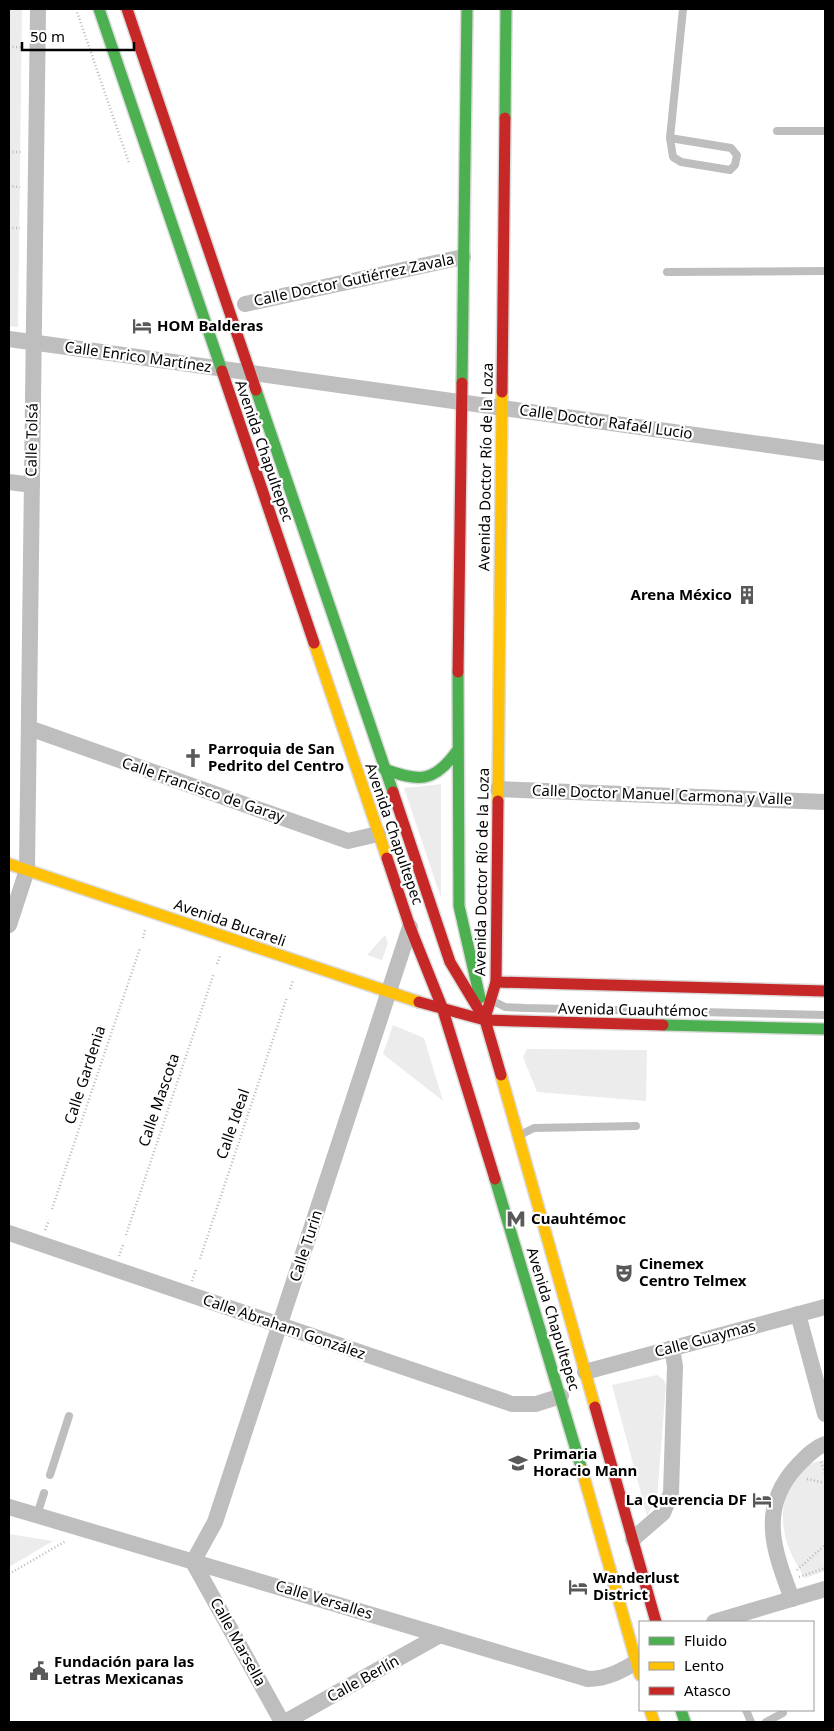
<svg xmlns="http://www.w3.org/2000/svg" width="834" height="1731" font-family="'Noto Sans',sans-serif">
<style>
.green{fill:#ececec}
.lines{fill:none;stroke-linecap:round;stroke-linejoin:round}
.fast-casing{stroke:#dbdbdb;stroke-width:14}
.slow-casing{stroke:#dbdbdb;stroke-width:14}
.jam-casing{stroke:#dbdbdb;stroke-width:14}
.path{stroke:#b9b9b9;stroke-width:2.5;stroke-dasharray:1 2.5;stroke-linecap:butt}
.lane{stroke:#bebebe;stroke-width:8}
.street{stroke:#bebebe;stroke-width:16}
.fast{stroke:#4caf50;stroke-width:11}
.slow{stroke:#ffc107;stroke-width:11}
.jam{stroke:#c62828;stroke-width:11}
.labels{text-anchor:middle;stroke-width:4.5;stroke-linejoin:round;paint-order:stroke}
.street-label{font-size:15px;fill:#000;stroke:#fff}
.poi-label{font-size:15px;font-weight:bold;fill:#000;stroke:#fff;text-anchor:start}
</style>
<rect width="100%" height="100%" fill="#fff"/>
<!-- green -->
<g class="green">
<polygon points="9,9 22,9 18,327 9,326"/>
<polygon points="441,784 441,898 404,788"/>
<polygon points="385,935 388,943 382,960 367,955"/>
<polygon points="393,1025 424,1038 443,1101 383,1054"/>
<polygon points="527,1049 647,1050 646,1101 537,1092 523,1057"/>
<polygon points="657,1375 664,1380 666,1386 657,1497 647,1516 612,1385"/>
<path d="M825,1460V1571L805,1578C797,1565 790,1554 786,1539C777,1508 788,1463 825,1460Z"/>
<polygon points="9,1534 53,1541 9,1567"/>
</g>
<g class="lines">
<!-- fast casing -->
<g class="fast-casing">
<g id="fast">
<polyline points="99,9 222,371"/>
<polyline points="505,118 506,9"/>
<polyline points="462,383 467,9"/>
<polyline points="256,390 393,792"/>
<polyline points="458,672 459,906 480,998"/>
<path d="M384,769C419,782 434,783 457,751"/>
<polyline points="663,1025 825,1029"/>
<polyline points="495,1179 582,1470"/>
<polyline points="681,1710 685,1722"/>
</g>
</g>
<!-- slow casing -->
<g class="slow-casing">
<g id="slow">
<polyline points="314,643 387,858"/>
<polyline points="498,801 502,392"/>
<polyline points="9,864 419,1002"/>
<polyline points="501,1075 595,1407"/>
<polyline points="582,1470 640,1675"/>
<polyline points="650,1710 654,1722"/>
</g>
</g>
<!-- jam casing -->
<g class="jam-casing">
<g id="jam">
<polyline points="127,9 256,390"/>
<polyline points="222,371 314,643"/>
<polyline points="502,392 505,118"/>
<polyline points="458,672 462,383"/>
<polyline points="393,792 450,962 485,1020 501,1075"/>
<polyline points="387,858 410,927 442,1007 495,1179"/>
<polyline points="496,982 825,991"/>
<polyline points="419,1002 485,1020 663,1025"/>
<polyline points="485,1018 496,982 498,801"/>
<polyline points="595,1407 656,1622"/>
</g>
</g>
<!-- path -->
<g class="path">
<polyline points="76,9 129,163"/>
<polyline points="9,47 22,47"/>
<polyline points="9,152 22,152"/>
<polyline points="9,186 20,187"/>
<polyline points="9,228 20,228"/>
<polyline points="143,938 145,930"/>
<polyline points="217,964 220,956"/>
<polyline points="290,989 293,981"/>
<polyline points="52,1209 140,948"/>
<polyline points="45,1230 49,1220"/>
<polyline points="126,1235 214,973"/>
<polyline points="119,1256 123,1245"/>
<polyline points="200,1259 287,997"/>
<polyline points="192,1281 196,1269"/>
<polyline points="821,1462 825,1473"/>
<polyline points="807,1479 825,1483"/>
<polyline points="797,1570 825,1545"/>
<polyline points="9,1574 66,1541"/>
<polyline points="799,1577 825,1568"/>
</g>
<!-- lane -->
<g class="lane">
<polyline points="777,131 825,131"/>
<polyline points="670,138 731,148 737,155 735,165 730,170 681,162 673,157 670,138 683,9"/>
<polyline points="667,272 825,271"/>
<polyline points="493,1001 505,1007 526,1008 825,1015"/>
<polyline points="522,1134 534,1128 636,1126"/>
<polyline points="50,1475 69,1416"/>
<polyline points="37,1515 44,1493"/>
<polyline points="746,1710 751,1722"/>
<polyline points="766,1722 783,1713 782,1710"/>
</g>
<!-- street -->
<g class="street">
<polyline points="245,304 463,257"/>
<polyline points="9,339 825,453"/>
<polyline points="9,482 32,485"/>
<polyline points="29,728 348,841 378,834"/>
<polyline points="498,789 825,802"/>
<polyline points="9,925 27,870 38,9"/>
<polyline points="9,1233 512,1404 536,1404 561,1396"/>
<polyline points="798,1314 825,1414"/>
<polyline points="585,1372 825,1307"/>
<path d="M9,1507L588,1679C608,1679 623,1670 640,1660"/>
<polyline points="633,1539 663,1513 671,1493 675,1366 672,1348"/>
<path d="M792,1599C774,1551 757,1508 798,1465C806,1457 814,1448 825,1444"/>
<polyline points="714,1622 825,1589"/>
<polyline points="282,1722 193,1562 215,1522 410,927"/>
<polyline points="285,1722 440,1635"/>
</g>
<!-- fast -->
<use href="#fast" class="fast"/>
<!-- slow -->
<use href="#slow" class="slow"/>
<!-- jam -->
<use href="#jam" class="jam"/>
</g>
<!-- icons -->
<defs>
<g id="hotel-bare" transform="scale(1.5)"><path d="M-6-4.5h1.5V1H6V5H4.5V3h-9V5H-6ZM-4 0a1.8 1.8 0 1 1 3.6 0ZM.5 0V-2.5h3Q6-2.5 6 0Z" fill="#595959" stroke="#fff" stroke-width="2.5" paint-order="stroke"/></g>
<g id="building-bare" transform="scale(1.5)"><path d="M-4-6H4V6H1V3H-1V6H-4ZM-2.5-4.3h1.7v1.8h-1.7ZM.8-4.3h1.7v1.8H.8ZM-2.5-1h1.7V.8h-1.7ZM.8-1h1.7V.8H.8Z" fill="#595959" stroke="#fff" stroke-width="2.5" paint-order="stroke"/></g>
<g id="church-bare" transform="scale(1.5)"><path d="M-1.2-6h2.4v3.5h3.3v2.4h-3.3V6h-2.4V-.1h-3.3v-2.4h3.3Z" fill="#595959" stroke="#fff" stroke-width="2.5" paint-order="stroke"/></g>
<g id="metro-bare" transform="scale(1.5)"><path d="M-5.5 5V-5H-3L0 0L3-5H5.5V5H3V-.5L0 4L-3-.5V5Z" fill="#595959" stroke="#fff" stroke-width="2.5" paint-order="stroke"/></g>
<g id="theatre-bare" transform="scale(1.5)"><path d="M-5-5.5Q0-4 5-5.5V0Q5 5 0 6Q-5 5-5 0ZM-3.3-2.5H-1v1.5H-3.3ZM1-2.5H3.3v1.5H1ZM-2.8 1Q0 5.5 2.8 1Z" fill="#595959" stroke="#fff" stroke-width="2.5" paint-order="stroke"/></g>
<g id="school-bare" transform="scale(1.5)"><path d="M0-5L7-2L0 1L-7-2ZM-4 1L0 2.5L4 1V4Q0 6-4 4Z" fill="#595959" stroke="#fff" stroke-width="2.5" paint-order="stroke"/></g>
<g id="civic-bare" transform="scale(1.5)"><path d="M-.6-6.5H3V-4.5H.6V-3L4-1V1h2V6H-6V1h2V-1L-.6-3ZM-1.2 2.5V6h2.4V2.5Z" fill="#595959" stroke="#fff" stroke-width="2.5" paint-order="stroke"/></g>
</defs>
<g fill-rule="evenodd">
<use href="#hotel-bare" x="142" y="326"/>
<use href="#building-bare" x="747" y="595"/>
<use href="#church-bare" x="193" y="758"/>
<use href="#metro-bare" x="516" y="1219"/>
<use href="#theatre-bare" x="624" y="1273"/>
<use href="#school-bare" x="518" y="1463"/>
<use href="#hotel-bare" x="762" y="1500"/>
<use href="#hotel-bare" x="578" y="1587"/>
<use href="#civic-bare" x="39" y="1671"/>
</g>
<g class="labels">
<!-- street labels -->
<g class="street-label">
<text transform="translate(354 280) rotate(-12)" y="5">Calle Doctor Gutiérrez Zavala</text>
<text transform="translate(138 357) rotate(8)" y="5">Calle Enrico Martínez</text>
<text transform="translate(606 422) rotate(8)" y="5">Calle Doctor Rafaél Lucio</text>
<text transform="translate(32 440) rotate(-89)" y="5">Calle Tolsá</text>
<text transform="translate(264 451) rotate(71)" y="5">Avenida Chapultepec</text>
<text transform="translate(486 467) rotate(-89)" y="5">Avenida Doctor Río de la Loza</text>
<text transform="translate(203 790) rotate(19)" y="5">Calle Francisco de Garay</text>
<text transform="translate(662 795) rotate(2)" y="5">Calle Doctor Manuel Carmona y Valle</text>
<text transform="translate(394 834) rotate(71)" y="5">Avenida Chapultepec</text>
<text transform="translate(482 872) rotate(-89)" y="5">Avenida Doctor Río de la Loza</text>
<text transform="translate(230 923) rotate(19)" y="5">Avenida Bucareli</text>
<text transform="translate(633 1010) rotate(1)" y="5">Avenida Cuauhtémoc</text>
<text transform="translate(85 1075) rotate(-72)" y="5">Calle Gardenia</text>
<text transform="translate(159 1100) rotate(-71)" y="5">Calle Mascota</text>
<text transform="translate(233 1124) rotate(-71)" y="5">Calle Ideal</text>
<text transform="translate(306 1246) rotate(-72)" y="5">Calle Turin</text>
<text transform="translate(553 1319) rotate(73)" y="5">Avenida Chapultepec</text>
<text transform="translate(284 1327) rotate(19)" y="5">Calle Abraham González</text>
<text transform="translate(705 1339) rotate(-15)" y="5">Calle Guaymas</text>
<text transform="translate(324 1600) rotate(17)" y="5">Calle Versalles</text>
<text transform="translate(238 1642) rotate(61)" y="5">Calle Marsella</text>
<text transform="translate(363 1679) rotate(-29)" y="5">Calle Berlín</text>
</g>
<!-- poi labels -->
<g class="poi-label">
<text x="157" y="331">HOM Balderas</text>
<text x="732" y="600" text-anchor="end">Arena México</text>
<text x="208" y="754">Parroquia de San<tspan x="208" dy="17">Pedrito del Centro</tspan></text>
<text x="531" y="1224">Cuauhtémoc</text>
<text x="639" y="1269">Cinemex<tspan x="639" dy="17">Centro Telmex</tspan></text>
<text x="533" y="1459">Primaria<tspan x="533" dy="17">Horacio Mann</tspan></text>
<text x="747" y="1505" text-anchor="end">La Querencia DF</text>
<text x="593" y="1583">Wanderlust<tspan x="593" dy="17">District</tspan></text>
<text x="54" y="1667">Fundación para las<tspan x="54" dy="17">Letras Mexicanas</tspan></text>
</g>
</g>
<!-- border -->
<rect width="834" height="1731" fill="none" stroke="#000000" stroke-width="20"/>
<!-- legend -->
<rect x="639" y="1621" width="175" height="90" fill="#ffffff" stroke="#999999"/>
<rect x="649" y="1637" width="25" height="8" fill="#4caf50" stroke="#999999"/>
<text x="684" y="1646" font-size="15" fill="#000000">Fluido</text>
<rect x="649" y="1662" width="25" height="8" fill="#ffc107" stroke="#999999"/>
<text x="684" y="1671" font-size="15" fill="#000000">Lento</text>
<rect x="649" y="1687" width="25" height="8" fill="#c62828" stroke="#999999"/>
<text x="684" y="1696" font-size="15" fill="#000000">Atasco</text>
<!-- scale -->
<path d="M22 42v8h112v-8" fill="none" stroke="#000000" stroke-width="2.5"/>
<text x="30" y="42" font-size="15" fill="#000000" stroke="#ffffff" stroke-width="4" paint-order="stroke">50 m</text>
</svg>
